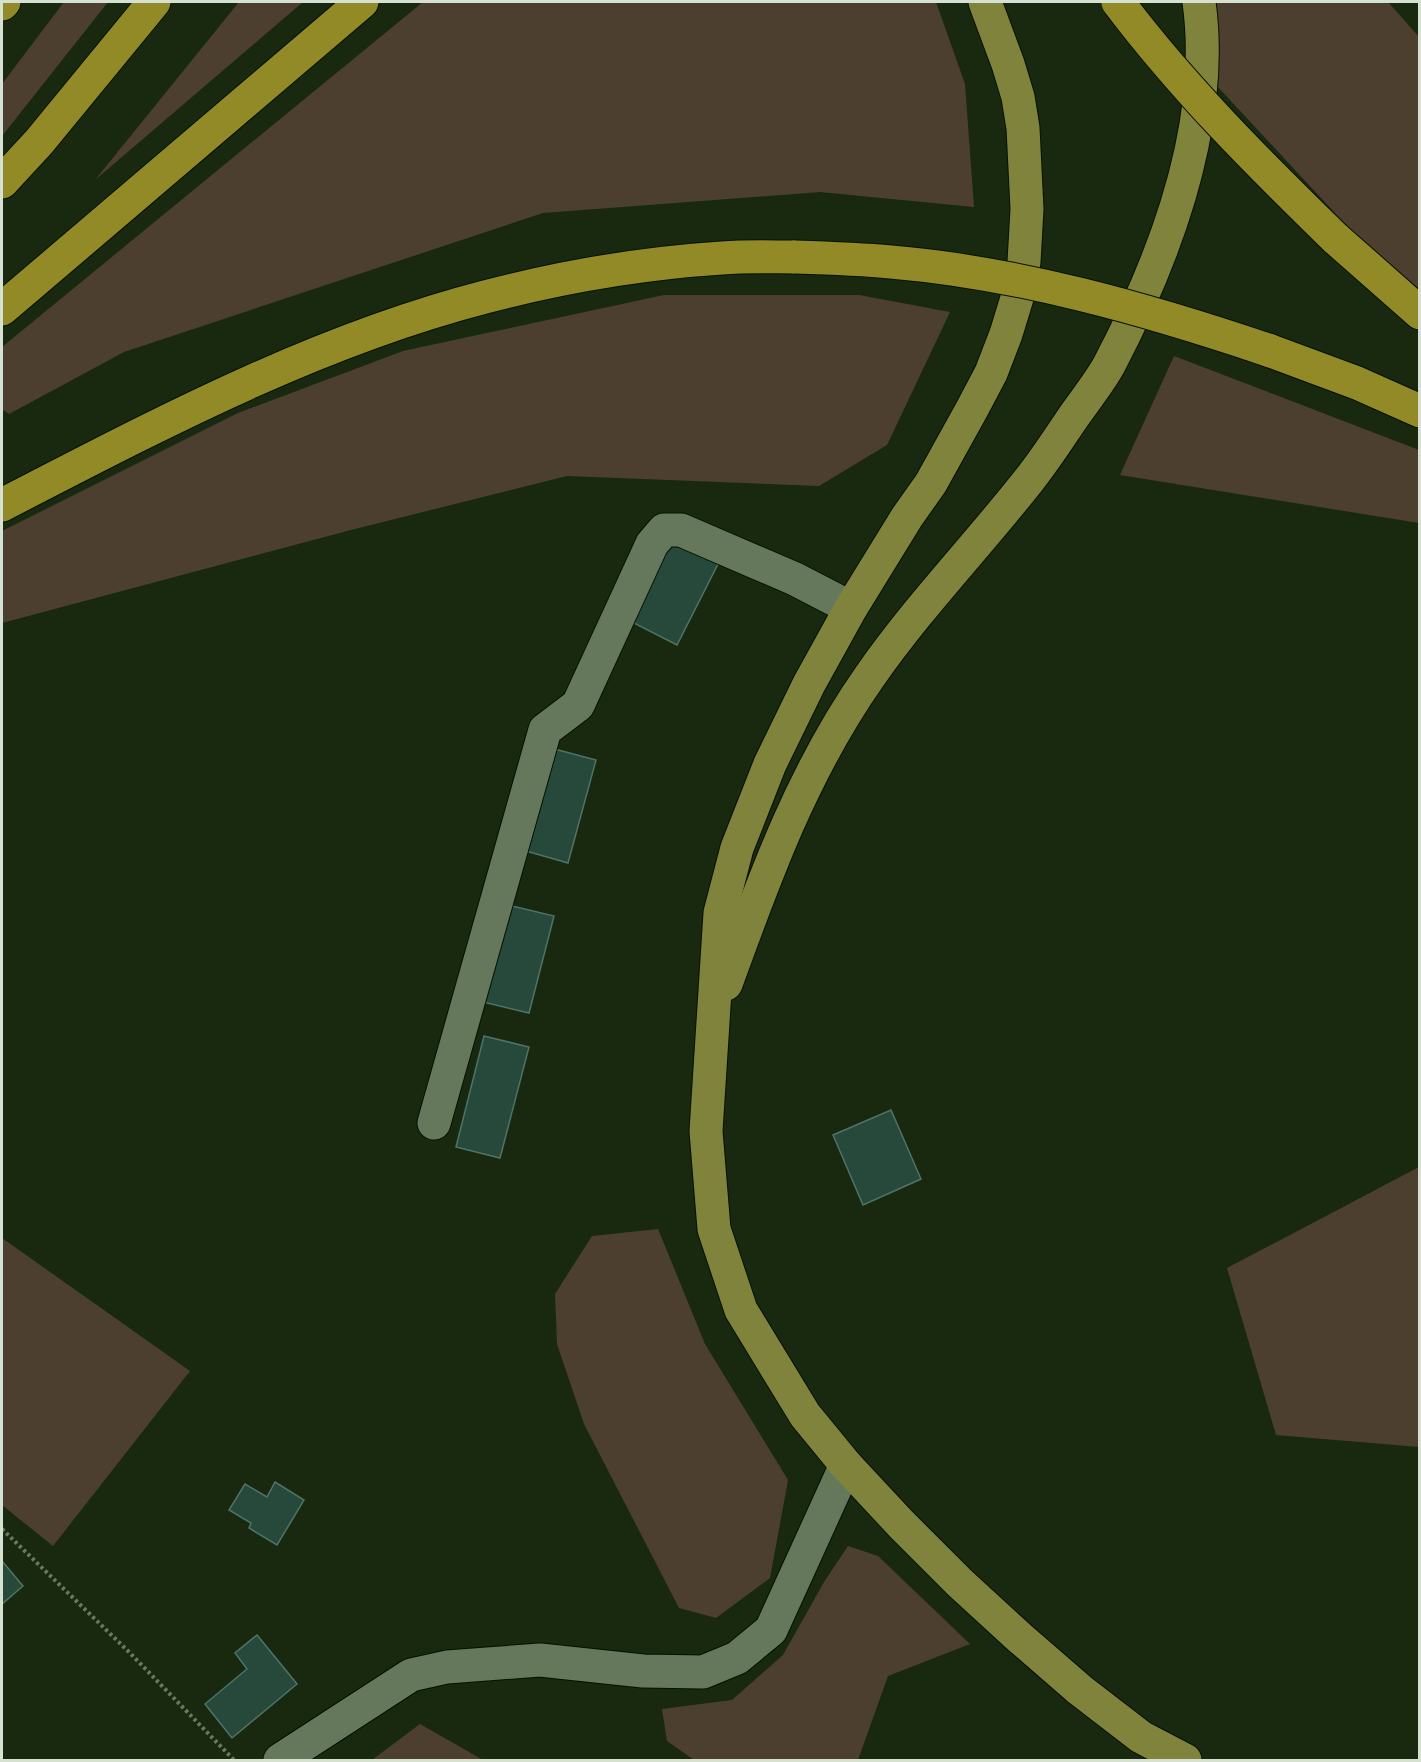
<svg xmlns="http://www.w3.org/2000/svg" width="1421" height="1762" font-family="'Asap Condensed',sans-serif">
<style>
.green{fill:#4d3f2f}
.building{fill:#26493b;stroke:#4f7364;stroke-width:1.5}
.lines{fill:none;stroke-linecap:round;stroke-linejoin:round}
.minor-casing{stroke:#041100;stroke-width:35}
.major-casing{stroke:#041100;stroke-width:35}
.highway-casing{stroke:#041100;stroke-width:35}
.path{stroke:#6b7964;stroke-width:4;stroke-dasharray:3 3;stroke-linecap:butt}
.minor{stroke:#65785c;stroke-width:33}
.major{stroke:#80833c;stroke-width:33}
.highway{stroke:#928a27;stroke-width:33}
.highway-bridge-casing{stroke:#041100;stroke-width:35;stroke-linecap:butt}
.highway-bridge{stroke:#928a27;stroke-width:33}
</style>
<rect width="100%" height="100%" fill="#192910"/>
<!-- green -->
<g class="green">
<polygon points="64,2 108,2 2,136 2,84"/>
<polygon points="239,2 303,2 95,180"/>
<polygon points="423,2 936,2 965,84 974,207 820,192 543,213 124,352 9,414 2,409 2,347"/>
<polygon points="1216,2 1388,2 1419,37 1419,291 1347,226 1217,86 1218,45"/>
<polygon points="664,295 859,295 950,312 887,445 819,486 567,476 351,530 2,623 2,531 238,413 403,351"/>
<polygon points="1174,356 1419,450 1419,523 1120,475"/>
<polygon points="1419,1167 1419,1447 1276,1435 1227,1268"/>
<polygon points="658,1229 705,1344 788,1480 770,1578 716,1618 679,1608 584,1424 557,1344 555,1294 592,1236"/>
<polygon points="2,1238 190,1371 53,1546 2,1505"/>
<polygon points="848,1546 878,1556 970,1644 888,1676 858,1760 694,1760 667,1741 662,1709 732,1700 783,1655 824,1582"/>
<polygon points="420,1724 483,1760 372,1760"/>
</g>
<!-- building -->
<g class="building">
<polygon points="668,531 721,558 677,645 624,618"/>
<polygon points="547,747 596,760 568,863 519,849"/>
<polygon points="504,904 554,916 529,1013 479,1001"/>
<polygon points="484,1036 529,1047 500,1158 456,1147"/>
<polygon points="891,1110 921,1179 863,1205 833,1135"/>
<polygon points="275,1482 304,1500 277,1545 249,1528 251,1523 229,1510 245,1484 267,1497"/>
<polygon points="2,1561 23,1586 2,1604"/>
<polygon points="257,1635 297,1684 232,1738 205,1704 247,1669 235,1653"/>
</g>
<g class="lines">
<!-- minor casing -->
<g class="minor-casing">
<g id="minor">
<polyline points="434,1123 545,730 578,705 652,544 664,530 681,530 795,579 851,608"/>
<polyline points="280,1760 411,1675 447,1667 540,1660 643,1671 703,1672 737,1658 771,1630 846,1465"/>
</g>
</g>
<!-- major casing -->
<g class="major-casing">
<g id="major">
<polyline points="985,2 1008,64 1018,97 1023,128 1027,209 1024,262 1017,298 1006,334 991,373 972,409 931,483 907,517 851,608 809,684 770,764 737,848 720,913 706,1131 714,1229 741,1310 805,1415 846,1465 901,1524 960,1583 1020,1638 1080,1690 1141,1737 1185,1760"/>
<path d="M726,984C765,876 803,771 870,676C918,607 977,546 1029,480C1045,460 1059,438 1074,416C1085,400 1099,383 1109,365C1165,258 1216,125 1199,2"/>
</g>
</g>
<!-- highway casing -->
<g class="highway-casing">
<g id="highway">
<polyline points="2,4 4,2"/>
<polyline points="2,182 39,142 154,2"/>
<polyline points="1335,238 1420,313"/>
<polyline points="2,309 362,2"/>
<polyline points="1268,350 1357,383 1420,411"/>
<path d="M2,505C157,425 315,341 485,297C561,277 644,263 722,258C747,256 771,257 795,257"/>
</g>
</g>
<!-- path -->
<polyline class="path" points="2,1529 129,1652 234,1760"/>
<!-- minor -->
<use href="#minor" class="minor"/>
<!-- major -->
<use href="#major" class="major"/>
<!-- highway -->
<use href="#highway" class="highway"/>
<!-- highway-bridge casing -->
<g class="highway-bridge-casing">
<g id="highway-bridge">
<path d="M1118,2C1182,87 1258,163 1335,238"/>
<path d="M795,257C827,258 859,259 891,262C1020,273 1146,309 1268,350"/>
</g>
</g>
<!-- highway-bridge -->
<use href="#highway-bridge" class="highway-bridge"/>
</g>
<!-- border -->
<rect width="1421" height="1762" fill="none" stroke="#d6e1d1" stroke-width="6"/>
</svg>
